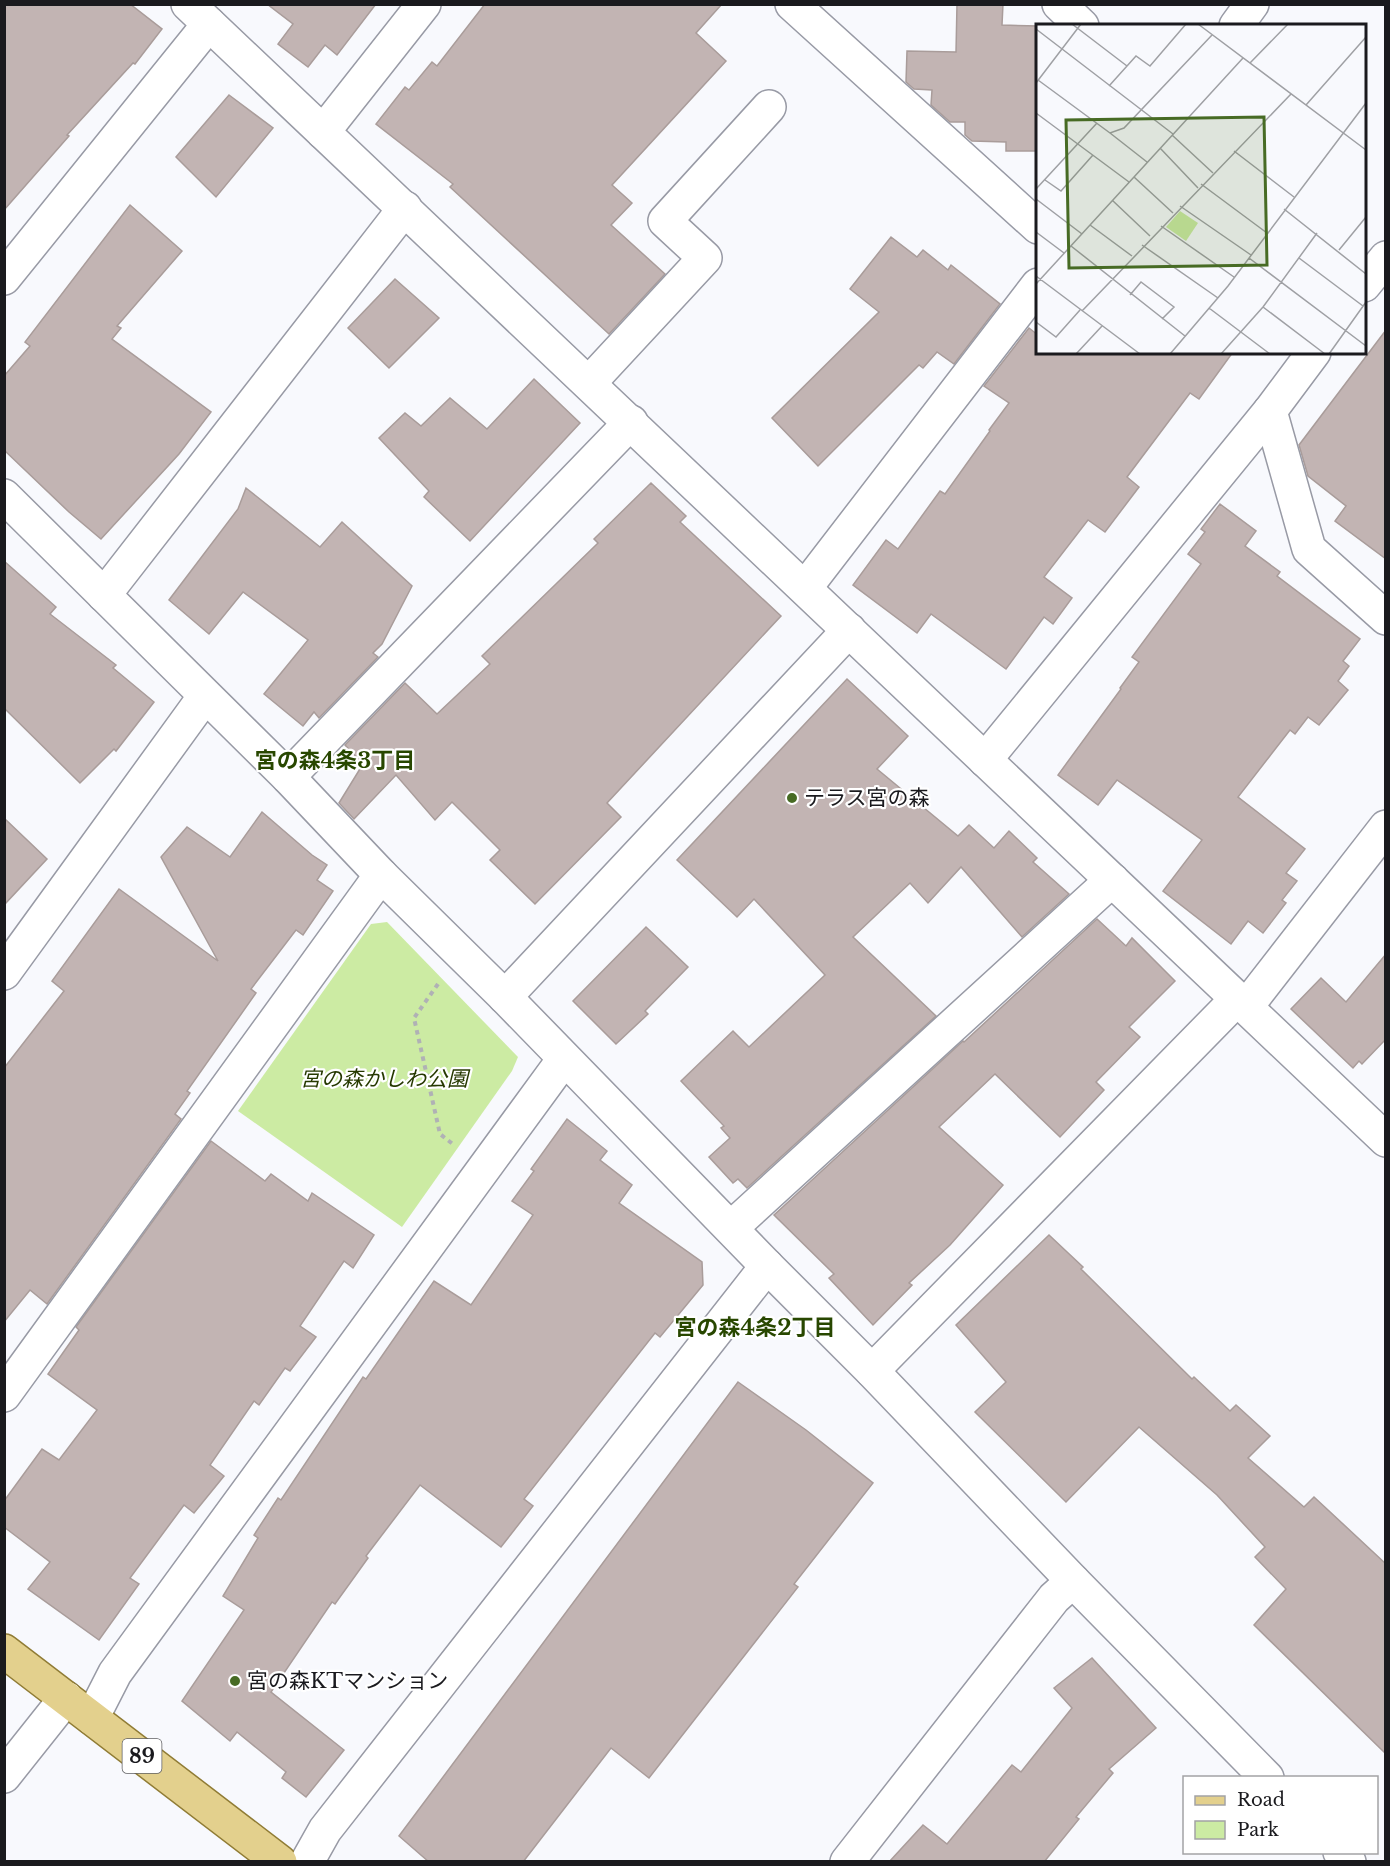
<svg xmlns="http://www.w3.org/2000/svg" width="1390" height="1866" font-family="'Libre Baskerville','Noto Sans JP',serif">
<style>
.green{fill:#cceba3}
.building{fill:#c2b4b3;stroke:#a99c9a;stroke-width:1.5}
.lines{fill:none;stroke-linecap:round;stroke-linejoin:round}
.minor-casing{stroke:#989aa5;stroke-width:36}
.major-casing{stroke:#907c35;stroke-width:36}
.path{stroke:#b0b1b5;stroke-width:4;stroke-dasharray:4.5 4.5;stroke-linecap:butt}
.minor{stroke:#fff;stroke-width:33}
.major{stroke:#e3d08d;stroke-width:33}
.poi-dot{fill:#476b24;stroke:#fff;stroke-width:2}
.labels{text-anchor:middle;stroke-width:4.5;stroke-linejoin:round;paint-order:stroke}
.shield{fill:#fff;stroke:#5f5f62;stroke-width:1.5}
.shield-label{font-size:20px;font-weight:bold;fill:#1a1a1e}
.poi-label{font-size:21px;fill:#1a1a1e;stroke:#fff;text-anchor:start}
.park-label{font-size:21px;font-style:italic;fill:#263900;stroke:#fff}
.neighbourhood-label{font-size:22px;font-weight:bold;fill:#284700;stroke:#fff}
.inset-road{fill:none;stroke:#9fa0a4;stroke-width:1.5}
.view{fill:#476b24;fill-opacity:0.15;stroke:#476b24;stroke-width:3}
.inset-edge{fill:none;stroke:#1a1a1e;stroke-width:3}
</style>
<rect width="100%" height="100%" fill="#f8f9fd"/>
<!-- green -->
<polygon class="green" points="387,922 518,1057 512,1071 402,1227 238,1111 371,924"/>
<!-- building -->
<g class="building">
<polygon points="4,4 130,4 162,29 135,64 133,63 67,135 69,136 4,210"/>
<polygon points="267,4 376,4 337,55 325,45 308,67 278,44 293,24"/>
<polygon points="485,4 722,4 696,33 726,61 612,185 632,203 611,225 665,274 609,334 450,187 453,184 376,124 405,87 409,90 432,62 437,66"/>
<polygon points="957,4 1003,4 1002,25 1038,26 1038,151 1006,151 1006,142 972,141 965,135 965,122 950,122 931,105 932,90 914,89 906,82 907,51 956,52"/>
<polygon points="229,95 273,128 216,197 176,157"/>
<polygon points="130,205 182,251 117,326 121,328 112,339 211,412 179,454 101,539 69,512 4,450 4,376 30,346 25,342"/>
<polygon points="891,237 917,257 923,250 948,270 951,265 1000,304 954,364 937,352 923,368 919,365 818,466 772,418 879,312 850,289"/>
<polygon points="395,279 439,318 389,368 348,328"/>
<polygon points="1029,328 1038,335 1038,352 1233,352 1199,399 1190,393 1127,477 1139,487 1105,532 1088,520 1044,577 1072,598 1053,624 1044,617 1006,669 931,614 917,633 853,585 886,540 898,549 940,491 945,494 990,431 989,430 1009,403 984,386"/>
<polygon points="1386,330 1386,559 1335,521 1346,506 1308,476 1299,445"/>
<polygon points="534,379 580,423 470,541 424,497 429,491 379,438 405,413 421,426 450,398 487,429"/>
<polygon points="651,483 686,516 680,522 781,616 607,803 621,817 535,904 490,860 500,850 452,802 435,820 396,775 354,819 339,803 363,764 345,745 405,683 437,714 490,664 482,656 598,543 594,539"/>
<polygon points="246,488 320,547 342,522 412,586 382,644 373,653 378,657 319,718 314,712 303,726 264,694 308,640 243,592 209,634 169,600 238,509"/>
<polygon points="1220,504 1256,531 1245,546 1280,572 1277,576 1360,639 1343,661 1349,666 1338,681 1348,690 1319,725 1308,717 1295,734 1290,730 1238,797 1305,849 1286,873 1297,881 1282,900 1286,903 1263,933 1248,921 1231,944 1163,891 1202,840 1117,780 1098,805 1058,775 1121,689 1120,688 1139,662 1132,657 1201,564 1188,554 1205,532 1201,529"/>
<polygon points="4,561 56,607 50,614 116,665 113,668 154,702 116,751 114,749 80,783 4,708"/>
<polygon points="847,679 908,736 877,769 958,836 969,825 994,848 1009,831 1037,858 1033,862 1069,894 1022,937 961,867 928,903 910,883 853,937 936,1016 747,1188 738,1179 733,1183 709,1157 730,1138 721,1128 724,1126 681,1081 733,1031 749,1047 825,975 754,899 737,917 677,860"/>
<polygon points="262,812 312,855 327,865 317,880 333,891 303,935 296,930 251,989 256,993 187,1091 190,1093 175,1114 181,1119 47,1304 30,1290 4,1322 4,1068 64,991 52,981 119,889 218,961 161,857 187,827 230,857"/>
<polygon points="4,818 47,859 4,905"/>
<polygon points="1097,919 1126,946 1132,938 1175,981 1129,1027 1140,1037 1096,1082 1104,1090 1060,1137 995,1074 939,1127 1003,1185 950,1245 909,1283 912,1285 873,1325 829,1278 834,1274 774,1215 963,1041 964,1042"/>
<polygon points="646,927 688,967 645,1011 648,1014 616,1044 573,1001"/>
<polygon points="1386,954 1386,1039 1362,1064 1359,1061 1353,1068 1291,1009 1321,978 1346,1002"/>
<polygon points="567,1119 607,1151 600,1160 632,1185 619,1203 702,1262 703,1285 660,1337 655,1333 524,1499 533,1506 501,1547 420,1485 366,1556 368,1558 335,1604 332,1602 271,1692 344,1750 306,1797 282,1778 286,1772 237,1732 230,1741 182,1701 244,1610 223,1596 258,1538 254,1535 278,1498 281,1500 363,1377 366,1379 434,1281 471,1305 533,1215 512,1201 534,1171 531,1169"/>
<polygon points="211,1141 265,1181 271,1174 308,1201 312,1193 374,1235 353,1268 344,1261 300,1326 316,1337 290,1371 285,1368 259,1405 254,1401 210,1465 224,1476 194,1513 184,1505 130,1578 139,1584 99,1640 28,1589 50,1562 4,1527 4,1501 42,1449 59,1460 97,1410 48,1374 79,1330 76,1327"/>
<polygon points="1049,1235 1083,1267 1081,1269 1192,1379 1194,1377 1230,1411 1236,1405 1270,1436 1248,1458 1304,1507 1314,1497 1386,1564 1386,1754 1254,1625 1286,1589 1255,1557 1265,1547 1217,1495 1139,1427 1066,1502 975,1412 1006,1382 956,1325"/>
<polygon points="738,1382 806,1430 873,1483 794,1584 798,1587 649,1778 611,1748 523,1862 429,1862 399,1836"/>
<polygon points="1092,1658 1156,1728 1109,1769 1113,1773 1076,1817 1079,1819 1044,1862 889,1862 923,1825 947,1844 1012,1765 1021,1772 1072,1708 1054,1688"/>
</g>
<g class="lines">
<!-- minor casing -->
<g class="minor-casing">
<g id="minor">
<polyline points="188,4 1386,1140"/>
<polyline points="792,4 1038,227"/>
<polyline points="1059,4 1082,26"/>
<polyline points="1236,26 1252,4"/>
<polyline points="323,132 424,4"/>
<polyline points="4,278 209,24"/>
<polyline points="1364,285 1386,258"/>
<polyline points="1314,352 1270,411 1309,549 1386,618"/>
<polyline points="589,383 705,258 665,221 769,107"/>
<polyline points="4,496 288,777 381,875 505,997 767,1266 872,1371 1073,1581 1267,1778"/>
<polyline points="805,588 1038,285"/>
<polyline points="104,595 405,208"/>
<polyline points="985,760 1270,411"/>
<polyline points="288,777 631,422"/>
<polyline points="4,973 205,696"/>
<polyline points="505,997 849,630"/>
<polyline points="1246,1007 1386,827"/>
<polyline points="731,1228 1112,880"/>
<polyline points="872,1371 1237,999"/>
<polyline points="4,1395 381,875"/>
<polyline points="92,1718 115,1673 564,1059"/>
<polyline points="4,1776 66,1698"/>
<polyline points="1340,1852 1349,1862"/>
<polyline points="307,1862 325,1830 767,1266"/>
<polyline points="847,1862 1054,1598 1073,1581"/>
</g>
</g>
<!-- major casing -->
<g class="major-casing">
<polyline id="major" points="4,1651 280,1862"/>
</g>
<!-- path -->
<polyline class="path" points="438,984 414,1018 440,1134 454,1145"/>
<!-- minor -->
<use href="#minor" class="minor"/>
<!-- major -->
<use href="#major" class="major"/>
</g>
<!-- markers -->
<g class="poi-dot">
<circle cx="792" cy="798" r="6"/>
<circle cx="235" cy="1681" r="6"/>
</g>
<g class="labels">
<!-- shield labels -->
<rect class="shield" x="122.5" y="1739" width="39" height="34" rx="4.5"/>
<g class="shield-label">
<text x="142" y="1763">89</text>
</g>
<!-- poi labels -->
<g class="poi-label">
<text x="804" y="805">テラス宮の森</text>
<text x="247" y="1688">宮の森KTマンション</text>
</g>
<!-- park labels -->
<g class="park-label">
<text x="384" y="1086">宮の森かしわ公園</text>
</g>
<!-- neighbourhood labels -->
<g class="neighbourhood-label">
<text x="335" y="768">宮の森4条3丁目</text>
<text x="755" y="1335">宮の森4条2丁目</text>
</g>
</g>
<!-- overview -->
<g transform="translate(1036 24)">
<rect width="330" height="330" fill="#f8f9fd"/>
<path d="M144,187L162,199L150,217L130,203Z" fill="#cceba3"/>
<path class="inset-road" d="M36,0L91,42M162,0L330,126M0,5L137,110M214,39L252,0M2,56L74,109L88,104L176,11M0,59L45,0M73,62L100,32L114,42L150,0M270,81L330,13M0,89L93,158M74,109L111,138M136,111L177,149M124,124L162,164M198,127L258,173M98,153L137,189M9,156L25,167L57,131M165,160L231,209M0,165L61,99M0,175L46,210M76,176L114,212M144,182L215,231M248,185L330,250M54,201L96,232M125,202L198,253M0,208L28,229M106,221L182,274M35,222L149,312M303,226L330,193M213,234L330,322M263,234L327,282M0,252L104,330M0,260L207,34M94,271L105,258L138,283L126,295M227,283L289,330M173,284L234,330M46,287L255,70M0,298L20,313L44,286M40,330L66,302M134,330L192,262L330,79M185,330L227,283L281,209M293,330L330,278"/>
<path class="view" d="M228,93L231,241L33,244L30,96Z"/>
<rect width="330" height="330" class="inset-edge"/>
</g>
<!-- border -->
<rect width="1390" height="1866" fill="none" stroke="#1a1a1e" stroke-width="12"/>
<!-- legend -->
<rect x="1183" y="1776" width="195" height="78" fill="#ffffff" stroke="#a3a3a5" stroke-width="1.5"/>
<rect x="1195" y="1796" width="30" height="9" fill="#e3d08d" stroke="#a3a3a5" stroke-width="1.5"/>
<text x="1237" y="1806" font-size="18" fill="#1a1a1e">Road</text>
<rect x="1195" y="1821" width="30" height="18" fill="#cceba3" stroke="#a3a3a5" stroke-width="1.5"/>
<text x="1237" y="1836" font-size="18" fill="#1a1a1e">Park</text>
</svg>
